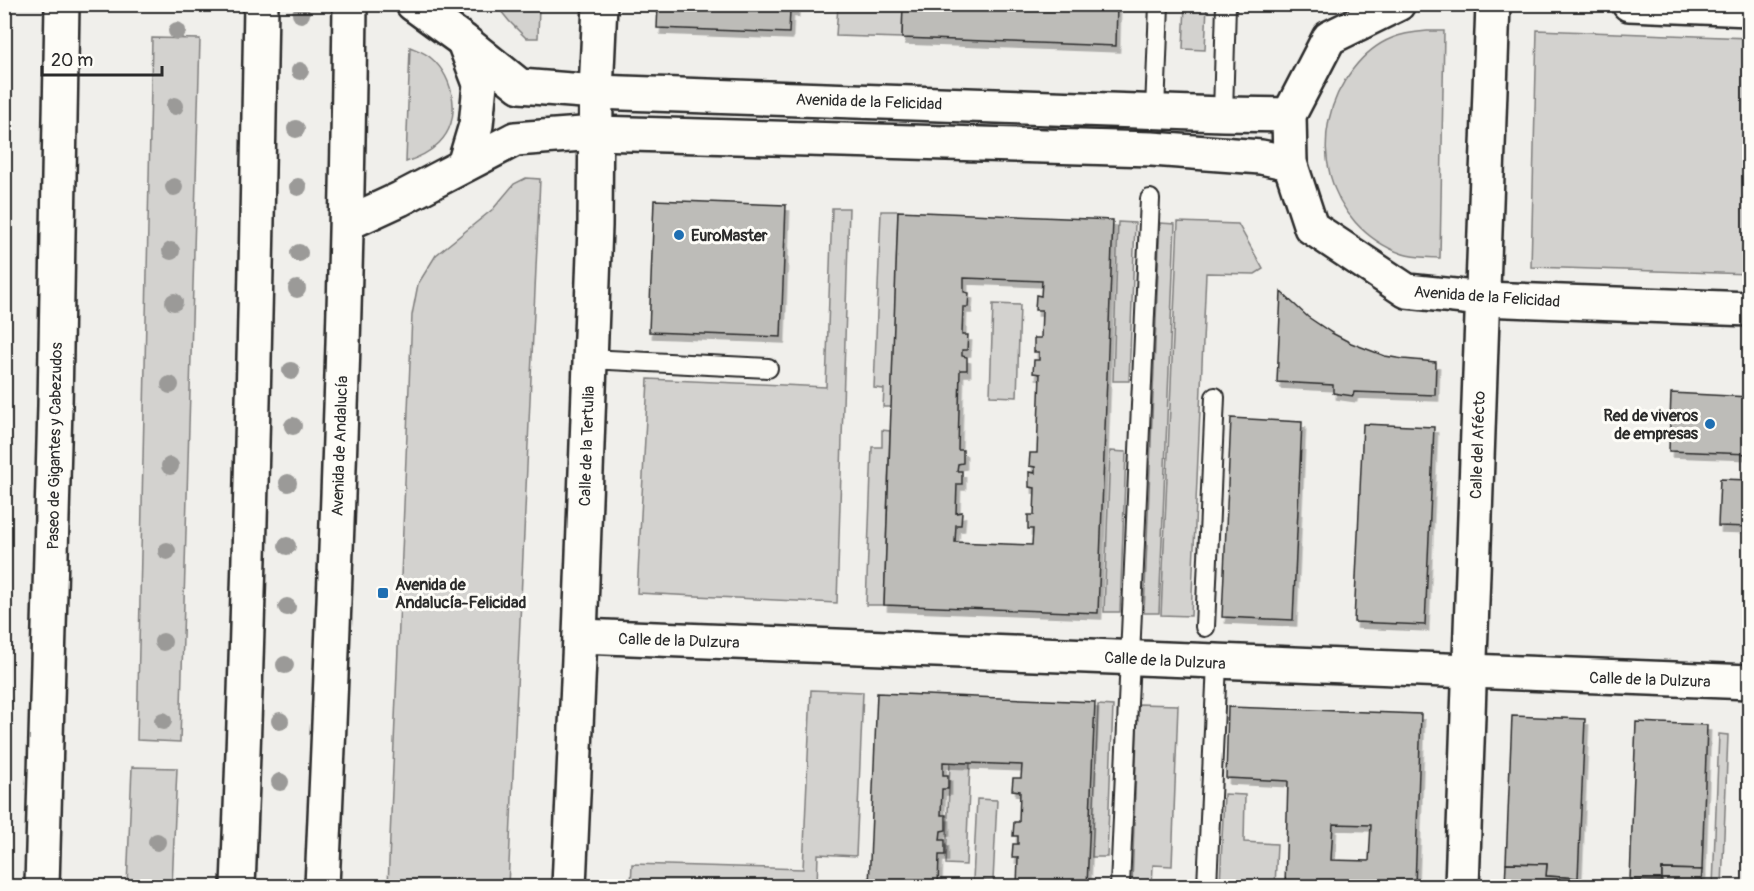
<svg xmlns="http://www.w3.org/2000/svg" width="1754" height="891" font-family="Pangolin,sans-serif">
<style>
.green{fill:#d3d2cf;stroke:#7f7e7d;stroke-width:1.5}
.building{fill:#bdbcb8;stroke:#2b2b2b;stroke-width:1.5;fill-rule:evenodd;filter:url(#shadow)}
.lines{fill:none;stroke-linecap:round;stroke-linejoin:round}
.lane-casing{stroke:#2b2b2b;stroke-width:22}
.street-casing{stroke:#2b2b2b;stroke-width:38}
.primary-casing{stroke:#2b2b2b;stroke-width:38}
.lane{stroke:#fdfcf7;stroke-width:18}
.street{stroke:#fdfcf7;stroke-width:33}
.primary{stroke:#fdfcf7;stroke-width:33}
.tree{fill:#9b9a98}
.poi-dot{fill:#1f6fb2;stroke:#fdfcf7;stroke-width:2}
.labels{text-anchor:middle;stroke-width:6;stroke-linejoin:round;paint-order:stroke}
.street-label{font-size:16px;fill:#2b2b2b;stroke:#fdfcf7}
.poi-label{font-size:16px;font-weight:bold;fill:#2b2b2b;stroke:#fdfcf7;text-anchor:start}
</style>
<defs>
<filter id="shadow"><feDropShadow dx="3.5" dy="6" stdDeviation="0" flood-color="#0004"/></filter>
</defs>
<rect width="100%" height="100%" fill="#f0efeb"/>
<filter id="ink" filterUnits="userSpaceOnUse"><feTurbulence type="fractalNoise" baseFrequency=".0167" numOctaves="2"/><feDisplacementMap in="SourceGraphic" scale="12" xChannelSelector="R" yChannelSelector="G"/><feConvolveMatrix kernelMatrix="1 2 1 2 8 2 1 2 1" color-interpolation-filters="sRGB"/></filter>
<g filter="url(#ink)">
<!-- green -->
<g class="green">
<polygon points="496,5 539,5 538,38 526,38 509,21"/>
<polygon points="838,5 903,5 902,38 836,36"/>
<polygon points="1185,5 1207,5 1205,50 1183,49"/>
<polygon points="1537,30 1749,38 1749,274 1531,267"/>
<path d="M1428,31H1444L1440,258C1428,257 1414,258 1403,254C1325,226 1303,132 1353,69C1363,56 1377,44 1392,38C1403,33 1416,32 1428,31Z"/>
<polygon points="152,38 200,39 180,742 137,740"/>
<path d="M410,47C417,50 426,53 431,58C455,78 462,120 439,143C429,153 419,157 406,162Z"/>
<polygon points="526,178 540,179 508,886 388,886 412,315 418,284 436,255 493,209 514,184"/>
<polygon points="832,208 849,208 837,603 637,593 648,379 826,387"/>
<polygon points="881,211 898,211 892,407 883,407 884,389 874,388"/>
<polygon points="1118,222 1135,223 1129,381 1113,381"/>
<polygon points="1178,222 1238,224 1263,269 1255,274 1206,273 1191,616 1161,615"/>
<polygon points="1160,223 1175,224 1159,613 1144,613"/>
<polygon points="993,304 1020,305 1017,397 990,396"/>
<polygon points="882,430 890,431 884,605 866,605 872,447 882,447"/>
<polygon points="1110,451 1126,452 1120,612 1104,612"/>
<polygon points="811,690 863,692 856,856 818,854 817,886 631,886 632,864 803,869"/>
<polygon points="1138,704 1178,705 1172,866 1153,865 1152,886 1132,886"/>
<polygon points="1098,705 1113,706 1107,857 1092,857"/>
<polygon points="1719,734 1728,735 1722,886 1713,886"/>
<polygon points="950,762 970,763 966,865 946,864"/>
<polygon points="132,767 177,768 172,886 127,886"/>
<polygon points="1224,794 1245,795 1244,842 1277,844 1275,886 1220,886"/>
<polygon points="977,799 997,800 993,881 973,880"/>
</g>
<!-- building -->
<g class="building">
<polygon points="658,4 796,4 795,11 790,10 789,33 657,28"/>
<polygon points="903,4 1117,4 1116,46 902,38"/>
<polygon points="654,200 786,205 781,337 649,332"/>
<path d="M898,211L1113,220L1098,613L884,605ZM964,278L1042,281L1041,296L1036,295L1035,310H1042L1041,338H1034V352H1039V360H1034L1033,373L1040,374L1037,453H1030L1029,466L1035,467V473L1029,472V487L1035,488L1034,515H1028V529H1033L1032,545L955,542L956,525H961L962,512L956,513L957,484H962V471H957L958,464L963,463V450H958L960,370H967V357L962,356V350H967L968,335H962L963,307H968L969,293L964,292Z"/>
<polygon points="1281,292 1308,317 1332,333 1351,343 1385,356 1403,359 1436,362 1435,395 1354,392 1353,396 1333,393 1333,385 1277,382"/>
<polygon points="1671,393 1750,397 1750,454 1669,451"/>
<polygon points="1231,418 1302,422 1293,620 1222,617"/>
<polygon points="1363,424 1434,427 1425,625 1354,622"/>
<polygon points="1720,479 1750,480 1750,527 1718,526"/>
<polygon points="877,693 1095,702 1087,886 1017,886 1018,857 1012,857 1013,844 1018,844 1018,836 1013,836 1014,822 1019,822 1020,791 1012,790 1013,778 1021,778 1022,765 943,762 943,775 948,775 948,789 942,789 941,815 946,815 946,830 941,831 940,840 945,840 945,855 939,855 938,886 869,886"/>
<path d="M1228,707L1421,714L1415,886H1285L1288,781L1226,778ZM1333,824L1371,825L1369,861L1331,860Z"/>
<polygon points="1512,716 1585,719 1578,878 1546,876 1547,864 1506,863"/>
<polygon points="1636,722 1707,725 1702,870 1662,869 1662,881 1630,880"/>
<polygon points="1506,863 1547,864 1546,876 1578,878 1578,886 1505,886"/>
<polygon points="1662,869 1702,870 1701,886 1630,886 1630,880 1662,881"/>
</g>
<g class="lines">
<!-- lane casing -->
<g class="lane-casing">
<g id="lane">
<polyline points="1155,111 1159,4"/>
<polyline points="1223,114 1226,4"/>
<polyline points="589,359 768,368"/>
<polyline points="1205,627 1215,397"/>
<polyline points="1120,886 1150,199"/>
<polyline points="1207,886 1217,663"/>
</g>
</g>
<!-- street casing -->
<g class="street-casing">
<g id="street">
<polyline points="413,4 464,41 520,86 596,92 1223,114 1289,115"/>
<polyline points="1398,4 1329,38 1289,115 1290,163 1311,227 1407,291 1483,299 1750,309"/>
<polyline points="1629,4 1750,9"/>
<polyline points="464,165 476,125 480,84 464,42"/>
<polyline points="348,223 400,199 515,139 596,133 1152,149 1261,157 1290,163"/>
<polyline points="580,636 1750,682"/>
<polyline points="42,886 55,406 62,4"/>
<polyline points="569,886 580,636 595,226 596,92 600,4"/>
<polyline points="1462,886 1493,4"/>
</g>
</g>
<!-- primary casing -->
<g class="primary-casing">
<g id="primary">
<path d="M238,886C250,593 256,299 261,4"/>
<path d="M322,886C335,593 347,299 350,4"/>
</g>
</g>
<!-- lane -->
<use href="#lane" class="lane"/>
<!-- street -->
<use href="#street" class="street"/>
<!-- primary -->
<use href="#primary" class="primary"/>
</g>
<!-- trees -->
<g class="tree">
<circle cx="301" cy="14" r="9"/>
<circle cx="177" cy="31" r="9"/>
<circle cx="300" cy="71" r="9"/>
<circle cx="175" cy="106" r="9"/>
<circle cx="296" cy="129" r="9"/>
<circle cx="174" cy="187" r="9"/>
<circle cx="298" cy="187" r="9"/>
<circle cx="171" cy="251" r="9"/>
<circle cx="299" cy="253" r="9"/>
<circle cx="297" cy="289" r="9"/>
<circle cx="174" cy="302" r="9"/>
<circle cx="291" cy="371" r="9"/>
<circle cx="170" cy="385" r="9"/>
<circle cx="293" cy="426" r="9"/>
<circle cx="170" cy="466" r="9"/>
<circle cx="288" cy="483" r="9"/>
<circle cx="287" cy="546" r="9"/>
<circle cx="167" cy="551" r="9"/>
<circle cx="287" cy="607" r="9"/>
<circle cx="163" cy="642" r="9"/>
<circle cx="285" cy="665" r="9"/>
<circle cx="163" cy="721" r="9"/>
<circle cx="280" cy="721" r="9"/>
<circle cx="280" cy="782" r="9"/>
<circle cx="157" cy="842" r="9"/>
</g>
</g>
<!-- markers -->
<g class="poi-dot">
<circle cx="679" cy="235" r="6"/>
<circle cx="1710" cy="424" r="6"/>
<rect x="377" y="587" width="12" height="12" rx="3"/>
</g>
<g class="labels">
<!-- street labels -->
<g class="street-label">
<text transform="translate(869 101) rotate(2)" y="6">Avenida de la Felicidad</text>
<text transform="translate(1487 296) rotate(4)" y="6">Avenida de la Felicidad</text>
<text transform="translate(1477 445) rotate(-88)" y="6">Calle del Afécto</text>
<text transform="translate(54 446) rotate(-89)" y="6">Paseo de Gigantes y Cabezudos</text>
<text transform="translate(339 446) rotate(-88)" y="6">Avenida de Andalucía</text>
<text transform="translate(586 446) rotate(-88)" y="6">Calle de la Tertulia</text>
<text transform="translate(679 640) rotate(2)" y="6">Calle de la Dulzura</text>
<text transform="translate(1165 660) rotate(3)" y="6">Calle de la Dulzura</text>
<text transform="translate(1650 679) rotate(2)" y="6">Calle de la Dulzura</text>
</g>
<!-- poi labels -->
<g class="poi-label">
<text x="691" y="241">EuroMaster</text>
<text x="1698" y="421" text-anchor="end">Red de viveros<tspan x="1698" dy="18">de empresas</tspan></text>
<text x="395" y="590">Avenida de<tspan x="395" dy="18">Andalucía-Felicidad</tspan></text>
</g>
</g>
<!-- margin -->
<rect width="1754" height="891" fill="none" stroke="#fdfcf7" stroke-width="24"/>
<rect x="12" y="12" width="1730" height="867" fill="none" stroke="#2b2b2b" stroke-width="2" filter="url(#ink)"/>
<!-- scale -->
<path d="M42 66v9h120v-9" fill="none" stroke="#2b2b2b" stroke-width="3"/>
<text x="51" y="66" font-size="18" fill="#2b2b2b" stroke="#fdfcf7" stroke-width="4.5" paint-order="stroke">20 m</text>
</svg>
